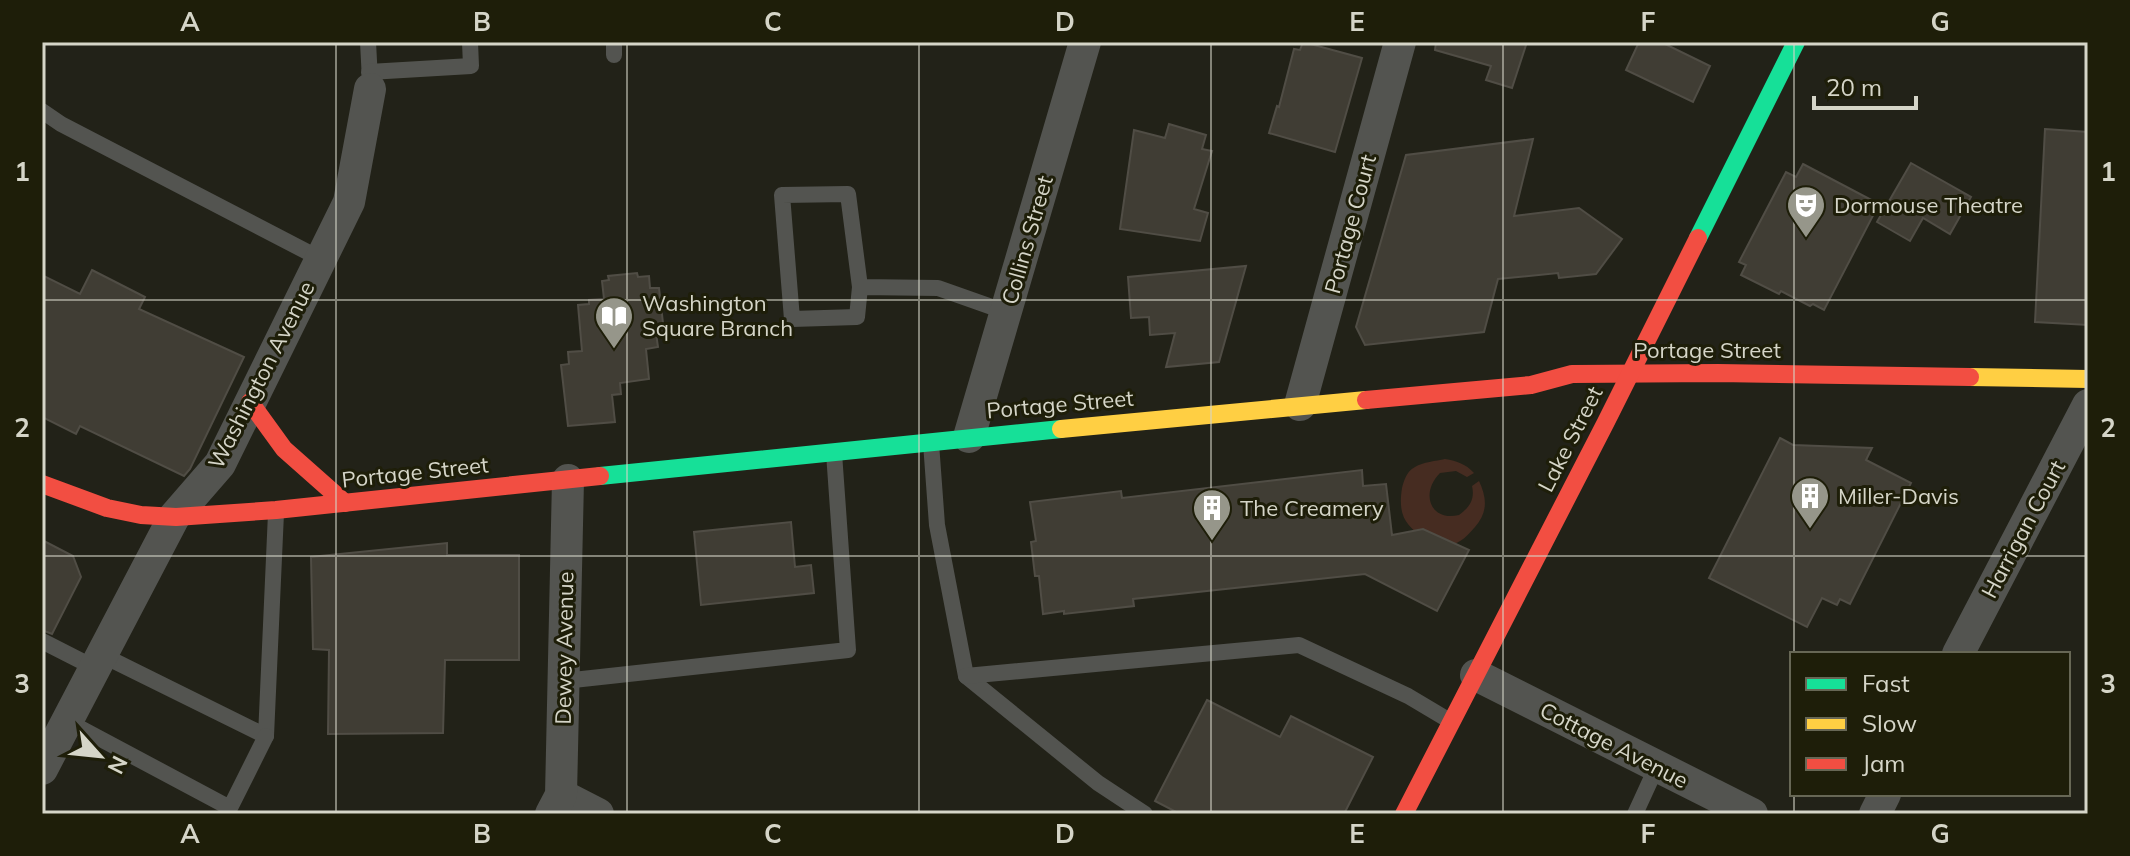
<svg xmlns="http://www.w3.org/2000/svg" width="2130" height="856" font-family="Mulish,sans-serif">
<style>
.green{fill:#462c21}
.building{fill:#403d34;stroke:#504d45;stroke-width:2}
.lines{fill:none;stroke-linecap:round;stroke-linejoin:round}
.lane{stroke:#535450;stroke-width:16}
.street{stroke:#535450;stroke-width:32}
.fast{stroke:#16e098;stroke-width:18}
.slow{stroke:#ffcf43;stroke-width:18}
.jam{stroke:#f24e42;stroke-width:18}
.grid{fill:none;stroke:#d5d5c8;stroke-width:2;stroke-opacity:0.55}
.labels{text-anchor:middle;stroke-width:6;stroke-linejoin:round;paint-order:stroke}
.poi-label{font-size:22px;fill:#d5d5c8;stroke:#1e1e09;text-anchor:start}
.street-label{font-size:22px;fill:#d5d5c8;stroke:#1e1e09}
.neatline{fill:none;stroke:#d5d5c8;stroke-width:3}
.grid-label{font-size:26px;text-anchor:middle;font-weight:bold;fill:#d5d5c8}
</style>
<rect width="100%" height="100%" fill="#222218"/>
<!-- green -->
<path class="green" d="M1445,459C1457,461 1466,464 1474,473L1467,477L1456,471L1440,473C1420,493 1430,522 1459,515C1470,507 1475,499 1472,486L1479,481C1487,498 1488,512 1475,527C1460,545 1448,551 1427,539C1404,526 1398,514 1402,488C1404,480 1407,471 1415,467C1423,462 1436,461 1445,459Z"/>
<!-- building -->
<g class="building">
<polygon points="1303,42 1362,58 1335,152 1269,133 1277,106 1279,107 1294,49 1300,50"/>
<polygon points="1436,42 1527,42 1512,88 1486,80 1491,66 1435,50"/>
<polygon points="1639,42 1661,42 1710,66 1693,102 1626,70"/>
<polygon points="1169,124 1206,135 1202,149 1212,151 1194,209 1208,213 1200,241 1120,229 1134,130 1165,138"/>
<polygon points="2045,129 2088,132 2088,325 2035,322"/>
<polygon points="1533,139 1514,216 1579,208 1622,239 1596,274 1559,278 1558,273 1498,279 1484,332 1365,345 1356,327 1406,155"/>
<polygon points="1911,163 1971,197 1950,234 1923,218 1910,241 1877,222"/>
<polygon points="1803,164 1879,204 1824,310 1813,304 1810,306 1781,291 1779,294 1741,275 1746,265 1739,262 1786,172 1796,177"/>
<polygon points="1246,266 1219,362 1166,367 1175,333 1150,335 1149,317 1131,318 1128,277"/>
<polygon points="92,270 145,297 139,309 244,357 190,469 184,476 80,426 76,434 42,417 42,275 80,294"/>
<polygon points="637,273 638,277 649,276 650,288 659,288 664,332 656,333 658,347 646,349 649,379 620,383 621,394 612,395 615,422 568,426 561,365 569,364 568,352 582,351 578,305 589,304 589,300 604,299 602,281 609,280 608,276"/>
<polygon points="1780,438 1793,445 1872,448 1866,460 1911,483 1850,604 1840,599 1837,605 1822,598 1807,627 1709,578"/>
<polygon points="1362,470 1363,486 1386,484 1392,535 1423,529 1469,550 1437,611 1365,574 1133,599 1134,606 1064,614 1064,611 1043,614 1039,576 1035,576 1031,542 1036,541 1030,502 1121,491 1122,498"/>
<polygon points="791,522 795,567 811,565 814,593 701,605 694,532"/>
<polygon points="42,540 73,556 81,577 52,634 42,630"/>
<polygon points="447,543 447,555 519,555 519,660 445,660 443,733 328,734 329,650 313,649 311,557"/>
<polygon points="1207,700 1280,737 1291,716 1373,757 1344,814 1180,814 1155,801"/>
</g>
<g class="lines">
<!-- lane -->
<g class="lane">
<polyline points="368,42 370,80"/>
<polyline points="614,42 614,55"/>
<polyline points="369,72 471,66 470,42"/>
<polyline points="42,111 61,124 321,259"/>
<polyline points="860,287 857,317 792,319 782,195 848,194 860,287 938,288 1006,312"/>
<polyline points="931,443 937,525 966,676 1098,783 1145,814"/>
<polyline points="42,641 95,668"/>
<polyline points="102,655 266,736 276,513"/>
<polyline points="966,676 1299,645 1408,696 1450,721"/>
<polyline points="564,681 848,650 834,453"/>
<polyline points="67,721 230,808 266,736"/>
<polyline points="1635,814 1657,766"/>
</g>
<!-- street -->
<g class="street">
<polyline points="1300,405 1400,42"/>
<polyline points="969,437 1085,42"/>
<polyline points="1958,654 2088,405"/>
<polyline points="1476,675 1752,814"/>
<polyline points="42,769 174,517 220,464 349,202 370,89"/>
<polyline points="561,795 598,814"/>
<polyline points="551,814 561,795 568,480"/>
<polyline points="1875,814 1885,794"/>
</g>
<!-- fast -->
<g class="fast">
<polyline points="1698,238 1796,42"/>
<polyline points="600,476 1061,429"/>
</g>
<!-- slow -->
<g class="slow">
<polyline points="1970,377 2088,379"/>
<polyline points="1061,429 1366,400"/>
</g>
<!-- jam -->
<g class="jam">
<polyline points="1366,400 1531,385 1572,374 1718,373 1970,377"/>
<polyline points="250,402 284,449 345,503"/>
<polyline points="42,484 107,508 141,515 176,517 276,510 600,476"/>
<polyline points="1404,814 1606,422 1698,238"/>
</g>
</g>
<!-- grid -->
<path class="grid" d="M336,42V814M627,42V814M919,42V814M1211,42V814M1503,42V814M1794,42V654M42,300H2088M42,556H2088M1794,794V814"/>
<!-- icons -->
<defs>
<g id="theatre-pin" transform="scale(2)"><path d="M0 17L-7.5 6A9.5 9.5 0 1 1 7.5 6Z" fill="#96968a" stroke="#1e1e09"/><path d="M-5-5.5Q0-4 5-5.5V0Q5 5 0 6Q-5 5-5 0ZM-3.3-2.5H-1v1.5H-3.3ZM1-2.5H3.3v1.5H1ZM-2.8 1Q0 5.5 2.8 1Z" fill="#fff"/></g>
<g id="library-pin" transform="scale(2)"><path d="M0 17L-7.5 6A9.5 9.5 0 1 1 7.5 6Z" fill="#96968a" stroke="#1e1e09"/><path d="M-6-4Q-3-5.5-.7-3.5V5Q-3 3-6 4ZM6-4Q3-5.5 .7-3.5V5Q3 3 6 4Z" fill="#fff"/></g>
<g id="building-pin" transform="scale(2)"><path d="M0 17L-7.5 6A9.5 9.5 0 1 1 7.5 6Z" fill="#96968a" stroke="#1e1e09"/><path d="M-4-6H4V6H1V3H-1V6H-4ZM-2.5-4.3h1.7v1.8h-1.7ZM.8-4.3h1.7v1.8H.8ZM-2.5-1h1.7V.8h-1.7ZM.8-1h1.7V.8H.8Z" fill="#fff"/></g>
</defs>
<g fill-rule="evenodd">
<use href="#theatre-pin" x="1806" y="205"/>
<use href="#library-pin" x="614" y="316"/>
<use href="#building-pin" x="1810" y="496"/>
<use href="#building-pin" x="1212" y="508"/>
</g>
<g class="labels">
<!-- poi labels -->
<g class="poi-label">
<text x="1834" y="213">Dormouse Theatre</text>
<text x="642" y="311">Washington<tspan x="642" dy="25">Square Branch</tspan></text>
<text x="1838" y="504">Miller-Davis</text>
<text x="1240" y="516">The Creamery</text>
</g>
<!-- street labels -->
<g class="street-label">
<text transform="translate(1350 224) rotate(-75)" y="8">Portage Court</text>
<text transform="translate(1027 240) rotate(-74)" y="8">Collins Street</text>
<text x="1707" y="358">Portage Street</text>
<text transform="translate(261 375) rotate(-63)" y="8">Washington Avenue</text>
<text transform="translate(1060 404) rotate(-5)" y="8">Portage Street</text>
<text transform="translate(1570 439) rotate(-63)" y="8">Lake Street</text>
<text transform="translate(415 472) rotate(-6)" y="8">Portage Street</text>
<text transform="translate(2023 529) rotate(-62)" y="8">Harrigan Court</text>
<text transform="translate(564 648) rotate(-89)" y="8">Dewey Avenue</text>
<text transform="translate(1614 745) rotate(27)" y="8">Cottage Avenue</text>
</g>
</g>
<!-- border -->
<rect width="2130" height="856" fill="none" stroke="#1e1e09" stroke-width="88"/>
<!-- legend -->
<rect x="1790" y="652" width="280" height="144" fill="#1e1e09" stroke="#676755" stroke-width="2"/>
<rect x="1806" y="678" width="40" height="12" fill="#16e098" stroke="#676755" stroke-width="2"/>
<text x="1862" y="692" font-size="24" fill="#d5d5c8">Fast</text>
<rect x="1806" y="718" width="40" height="12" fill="#ffcf43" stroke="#676755" stroke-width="2"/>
<text x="1862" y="732" font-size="24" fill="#d5d5c8">Slow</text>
<rect x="1806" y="758" width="40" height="12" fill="#f24e42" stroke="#676755" stroke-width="2"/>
<text x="1862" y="772" font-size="24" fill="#d5d5c8">Jam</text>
<!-- north arrow -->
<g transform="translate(100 756) rotate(117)" stroke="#1e1e09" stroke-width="6" paint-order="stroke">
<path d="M0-6L14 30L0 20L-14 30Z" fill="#d5d5c8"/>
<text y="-12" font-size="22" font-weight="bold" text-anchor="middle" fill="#d5d5c8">N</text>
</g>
<!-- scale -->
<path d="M1814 96v12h102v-12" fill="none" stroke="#d5d5c8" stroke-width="4"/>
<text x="1826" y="96" font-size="24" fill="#d5d5c8" stroke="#1e1e09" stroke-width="6" paint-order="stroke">20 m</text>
<rect x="44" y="44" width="2042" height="768" class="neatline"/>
<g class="grid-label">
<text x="190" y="31">A</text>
<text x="482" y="31">B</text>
<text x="773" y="31">C</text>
<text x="1065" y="31">D</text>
<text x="1357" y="31">E</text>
<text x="1648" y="31">F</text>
<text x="1940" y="31">G</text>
<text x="22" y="181">1</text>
<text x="2108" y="181">1</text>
<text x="22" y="437">2</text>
<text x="2108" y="437">2</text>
<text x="22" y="693">3</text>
<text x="2108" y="693">3</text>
<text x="190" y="843">A</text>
<text x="482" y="843">B</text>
<text x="773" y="843">C</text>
<text x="1065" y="843">D</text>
<text x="1357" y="843">E</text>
<text x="1648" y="843">F</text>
<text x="1940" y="843">G</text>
</g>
</svg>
